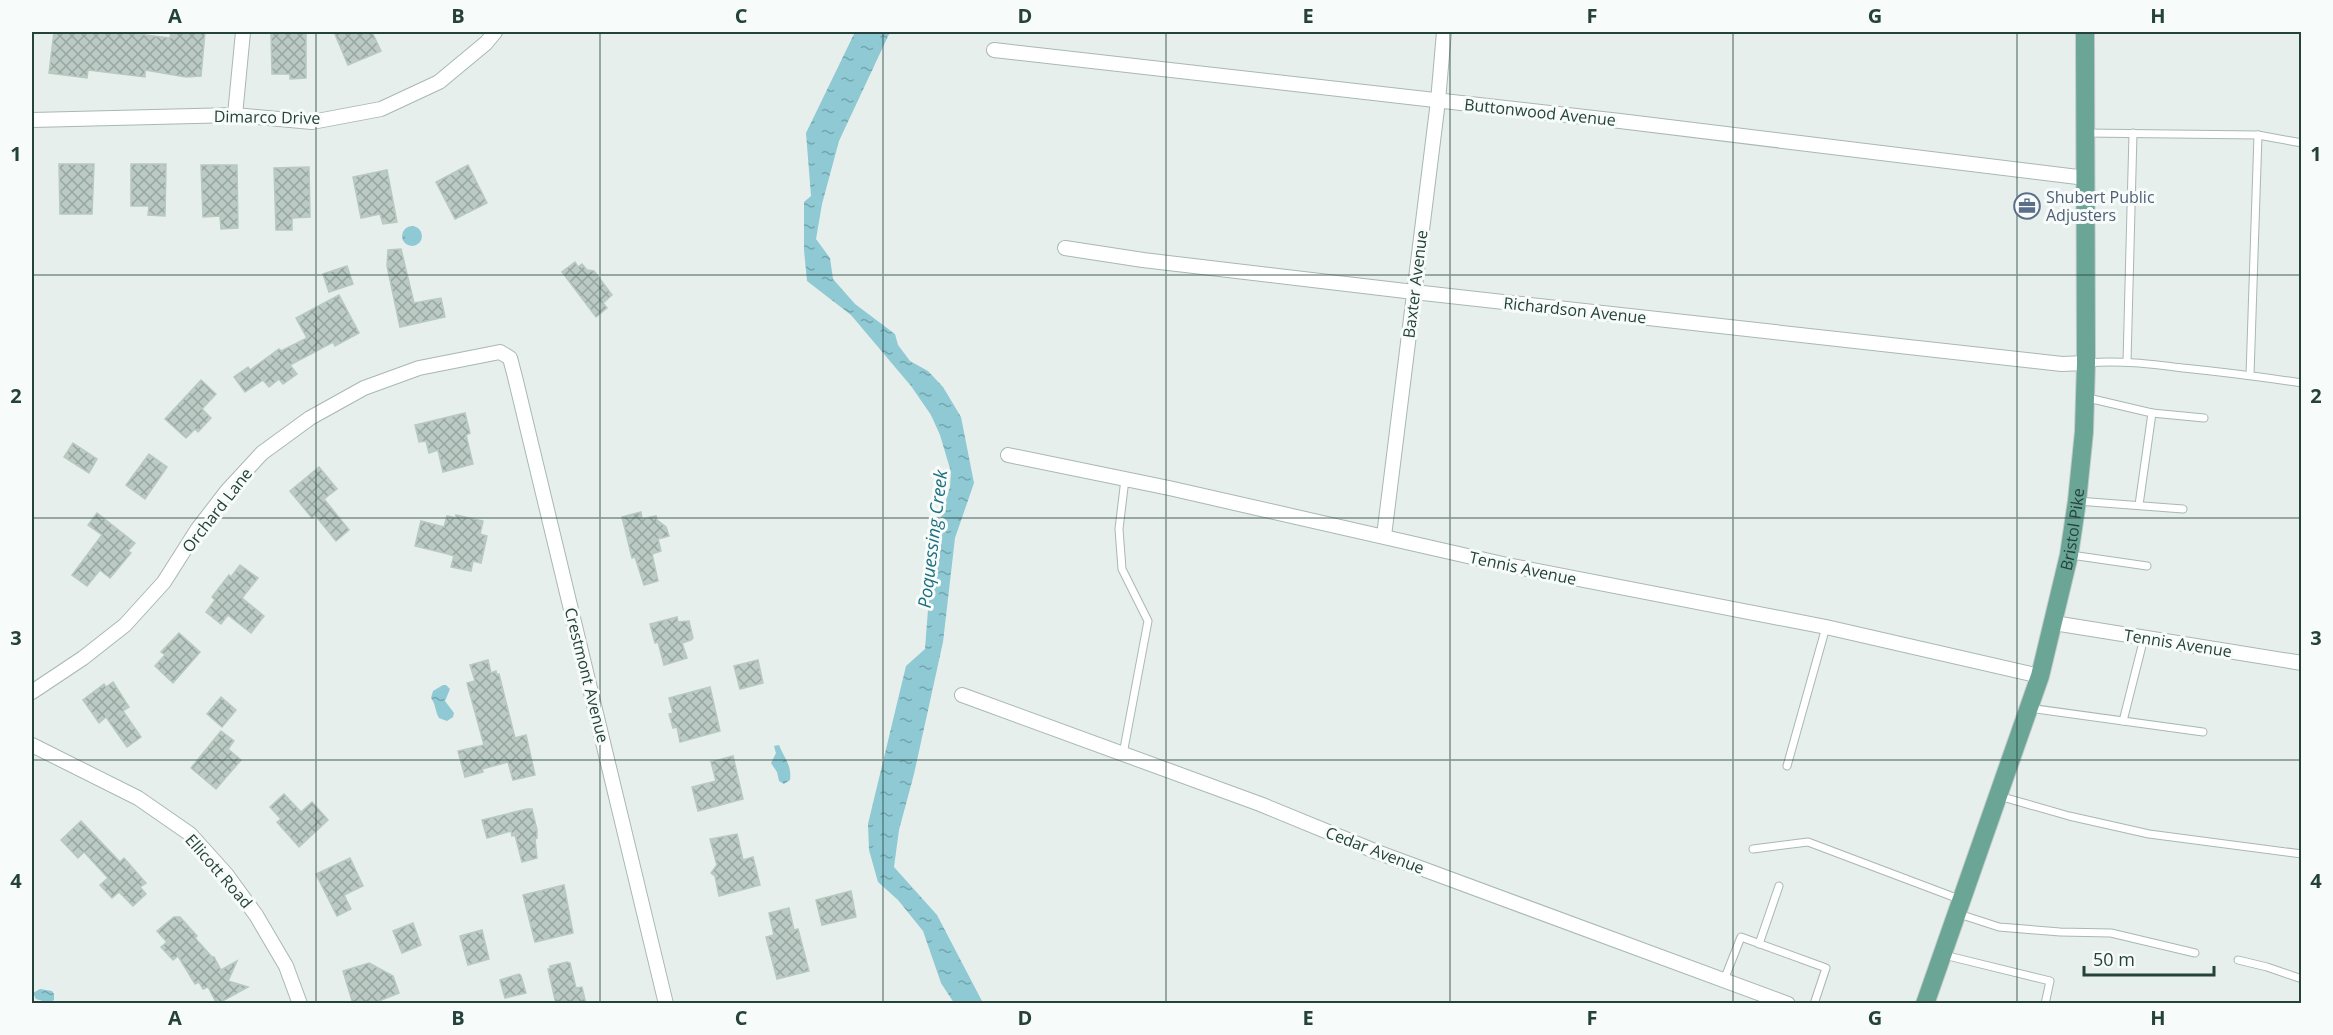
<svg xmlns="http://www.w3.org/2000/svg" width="2333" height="1035" font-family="'Open Sans',sans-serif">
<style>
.water{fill:url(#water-ripples)}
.building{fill:url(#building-cross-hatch);stroke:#b8c9c2;stroke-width:1.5}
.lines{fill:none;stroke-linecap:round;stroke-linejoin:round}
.service-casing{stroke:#a8b8b2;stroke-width:9}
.minor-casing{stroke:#a8b8b2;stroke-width:16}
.primary-casing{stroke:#c2cac8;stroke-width:20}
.service{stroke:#fff;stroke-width:7}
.minor{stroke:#fff;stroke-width:14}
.primary{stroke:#6aa596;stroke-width:18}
.grid{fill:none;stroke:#24423a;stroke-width:1.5;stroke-opacity:0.55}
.labels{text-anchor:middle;stroke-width:6;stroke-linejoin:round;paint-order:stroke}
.street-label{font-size:16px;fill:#24423a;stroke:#f7fbf9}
.service-label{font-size:16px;fill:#4e5e75;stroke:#f7fbf9;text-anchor:start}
.water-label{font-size:18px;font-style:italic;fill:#1c6f80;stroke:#f7fbf9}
.neatline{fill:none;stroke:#24423a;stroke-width:2}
.grid-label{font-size:20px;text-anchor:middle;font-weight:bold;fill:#24423a}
</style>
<defs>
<pattern id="water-ripples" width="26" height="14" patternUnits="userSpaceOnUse" patternTransform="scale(1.5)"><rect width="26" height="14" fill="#8ec9d4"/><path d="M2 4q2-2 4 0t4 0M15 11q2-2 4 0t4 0" fill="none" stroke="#74a5ad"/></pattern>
<pattern id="building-cross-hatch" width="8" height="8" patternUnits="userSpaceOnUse" patternTransform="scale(1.5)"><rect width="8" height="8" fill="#bbcac4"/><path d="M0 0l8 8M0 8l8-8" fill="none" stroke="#98a6a0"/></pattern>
</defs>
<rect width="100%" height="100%" fill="#e6efeb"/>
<!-- water -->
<g class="water">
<polygon points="855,32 890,32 839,141 822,204 816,239 830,258 833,279 855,304 895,334 898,345 910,361 928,371 943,387 961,417 974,483 955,538 943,642 914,774 899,830 894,867 937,915 983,1003 954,1003 941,983 923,931 898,900 878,882 869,850 868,824 906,666 925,649 933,544 950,487 951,472 940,435 931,415 911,386 851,315 807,281 804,250 804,202 811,196 806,133"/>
<circle cx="412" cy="236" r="10"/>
<path d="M443,685H446L450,689L445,701L454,713L453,717L447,721L439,718C435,711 436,705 431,698L433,691Z"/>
<path d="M779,745C784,758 792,765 790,780L784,784L779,781L777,772L771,763L776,753L774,746Z"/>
<polygon points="40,989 52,991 54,994 54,1000 49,1003 36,999 33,993"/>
</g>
<!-- building -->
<g class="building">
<polygon points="54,32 130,32 130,33 170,38 171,32 205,32 201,76 186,77 145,70 145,77 88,70 87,78 49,73"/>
<polygon points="271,32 306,32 306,78 290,79 290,74 272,74"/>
<polygon points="334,32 372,32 381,51 348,65"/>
<polygon points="59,164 94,164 92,214 60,214"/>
<polygon points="131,164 166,164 165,216 148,215 149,206 131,206"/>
<polygon points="201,165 237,165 238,228 221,229 220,216 203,217"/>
<polygon points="468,165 487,203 455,219 436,182"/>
<polygon points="309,167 310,217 292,218 292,230 276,230 274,168"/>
<polygon points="387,170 397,222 383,224 380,214 361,218 353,177"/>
<polygon points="401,249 414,303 441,298 445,317 400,327 387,266 388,250"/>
<polygon points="575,262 578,267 582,264 587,270 594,271 612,295 603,303 607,308 596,317 562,272"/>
<polygon points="347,266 353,284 329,292 323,274"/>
<polygon points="339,295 359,333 335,346 333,342 290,365 297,374 283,384 279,379 269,387 263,380 245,392 234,377 248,367 250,370 279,349 281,351 307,338 296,318"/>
<polygon points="201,380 216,394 202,409 211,418 198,432 195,429 186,438 165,419"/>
<polygon points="465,413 470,433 466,435 473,464 443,472 438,450 429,453 426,441 419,442 415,425"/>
<polygon points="73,443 97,459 89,473 64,457"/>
<polygon points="149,454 167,467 145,499 126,485"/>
<polygon points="319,467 337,489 324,499 349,530 336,541 315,515 312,518 290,491"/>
<polygon points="641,512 642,519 656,516 657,520 666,527 669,536 658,539 661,551 652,554 658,581 644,585 635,557 632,558 622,517"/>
<polygon points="97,513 135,543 128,551 131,553 110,578 100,570 87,586 72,575 102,535 88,525"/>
<polygon points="456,515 483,521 480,534 487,536 481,563 473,561 471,571 451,567 454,556 448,554 415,546 421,521 444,527 447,516 456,518"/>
<polygon points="240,565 258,578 242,598 264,616 251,633 228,615 221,624 206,612 215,600 212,597 229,575 231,577"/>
<polygon points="677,617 678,622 689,621 693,638 691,640 682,643 687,658 664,665 658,642 655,643 650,624"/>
<polygon points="179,633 200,652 173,683 155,666 165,655 161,652"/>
<polygon points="488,660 491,673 496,671 497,675 499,674 515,738 526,735 535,775 513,780 508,762 482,769 483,772 465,777 458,751 484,745 467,683 475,681 470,665"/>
<polygon points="758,660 763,683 740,689 734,666"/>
<polygon points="113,682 129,707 123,711 141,737 127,747 106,717 99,723 83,700 104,684 106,687"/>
<polygon points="710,687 720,731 680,742 677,727 673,728 669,714 673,713 669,698"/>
<polygon points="221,697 236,710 222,727 207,714"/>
<polygon points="221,731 234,741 228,749 241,760 216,789 191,768"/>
<polygon points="733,756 743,799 698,811 692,787 716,781 711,762"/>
<polygon points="284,794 301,812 312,802 328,820 299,847 277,822 281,819 270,807"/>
<polygon points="527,809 532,809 537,830 537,838 535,839 537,858 522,862 515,835 512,836 511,831 487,838 482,820"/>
<polygon points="81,821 120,862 124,858 146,883 140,887 146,894 133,906 119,892 112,898 100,885 108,878 84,852 78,858 61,840"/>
<polygon points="737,834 743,860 753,857 760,885 719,896 715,876 711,873 717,865 710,839"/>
<polygon points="350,858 363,886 344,895 351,909 337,916 316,874"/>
<polygon points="564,885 573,933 535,942 523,895"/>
<polygon points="851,891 856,917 822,925 816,900"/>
<polygon points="789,908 794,930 798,929 809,971 777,979 766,937 774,935 769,913"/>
<polygon points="174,917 180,917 197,936 195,938 212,957 214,957 221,970 237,961 228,981 248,987 217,1004 208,987 203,989 199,982 195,984 178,956 173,960 161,947 167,942 157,931"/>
<polygon points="413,923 421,945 402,953 393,931"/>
<polygon points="482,930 489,959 468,965 460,936"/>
<polygon points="567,962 570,963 576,988 582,987 586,1004 556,1004 548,969 550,969 550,966"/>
<polygon points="369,963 393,976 399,993 371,1004 353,1004 343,971"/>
<polygon points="519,974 521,976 526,993 505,998 500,980"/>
</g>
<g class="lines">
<!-- service casing -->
<g class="service-casing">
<g id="service">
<polyline points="2085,133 2258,135 2250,375"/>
<polyline points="2258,135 2302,143"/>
<polyline points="2127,362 2133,133"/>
<path d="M2087,363C2119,360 2151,364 2183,368C2223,372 2262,377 2302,383"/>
<polyline points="2088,398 2152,413 2139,505"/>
<polyline points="2152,413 2204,418"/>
<polyline points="2077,501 2183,509"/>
<polyline points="2071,555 2147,566"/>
<polyline points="2029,708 2203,732"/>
<polyline points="2123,721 2144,638"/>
<polyline points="1123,754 1148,621 1122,569 1119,529 1125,479"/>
<polyline points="1787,766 1826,627"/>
<polyline points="1999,796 2069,816 2149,834 2302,854"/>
<polyline points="1753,849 1808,842 1959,899"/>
<polyline points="1959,914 1999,927 2060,932 2111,933 2195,953"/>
<polyline points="1759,944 1779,886"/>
<polyline points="1944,955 2050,981 2045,1004"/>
<polyline points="2238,960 2267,967 2302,979"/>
<polyline points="1724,980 1741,937 1826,968 1814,1004"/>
</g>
</g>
<!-- minor casing -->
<g class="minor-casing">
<g id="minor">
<polyline points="994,50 1620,121 2086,178"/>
<polyline points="235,115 243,32"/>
<polyline points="32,120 235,115 312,122 381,109 439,82 486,43 495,32"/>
<polyline points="1065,248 1143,260 1414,292 2062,364 2086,363"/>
<polyline points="1008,455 1169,488 1507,565 1826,627 2040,676"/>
<polyline points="1384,536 1438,101 1444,32"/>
<polyline points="2054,623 2302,663"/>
<polyline points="32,692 83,658 125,625 164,582 197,530 227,491 262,453 310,418 364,388 419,368 500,352 510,358 515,377 666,1004"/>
<polyline points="962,695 1260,804 1377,852 1788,1004"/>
<polyline points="32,745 138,798 190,834 226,874 256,915 286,966 300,1004"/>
</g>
</g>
<!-- primary casing -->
<g class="primary-casing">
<g id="primary">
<path id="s1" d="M1925,1004L2040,676L2069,555L2077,501L2084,432L2086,363L2085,32"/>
</g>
</g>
<!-- service -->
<use href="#service" class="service"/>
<!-- minor -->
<use href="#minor" class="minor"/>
<!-- primary -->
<use href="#primary" class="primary"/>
</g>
<!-- grid -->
<path class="grid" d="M316,32V1004M600,32V1004M883,32V1004M1166,32V1004M1450,32V1004M1733,32V1004M2017,32V1004M32,275H2302M32,518H2302M32,760H2302"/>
<!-- icons -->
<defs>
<g id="office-ring" transform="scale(1.35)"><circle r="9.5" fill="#f7fbf9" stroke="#5c6f8a" stroke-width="1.5"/><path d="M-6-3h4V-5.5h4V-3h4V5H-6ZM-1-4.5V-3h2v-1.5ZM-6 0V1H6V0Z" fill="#5c6f8a"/></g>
</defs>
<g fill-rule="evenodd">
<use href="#office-ring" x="2027" y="206"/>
</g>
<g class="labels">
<!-- street labels -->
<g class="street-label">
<text transform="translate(1540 112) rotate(6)" y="6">Buttonwood Avenue</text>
<text transform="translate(267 117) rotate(1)" y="6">Dimarco Drive</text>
<text transform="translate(1415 284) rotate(-83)" y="6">Baxter Avenue</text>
<text transform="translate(1575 310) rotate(6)" y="6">Richardson Avenue</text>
<text transform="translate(217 510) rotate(-52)" y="6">Orchard Lane</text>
<text dy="6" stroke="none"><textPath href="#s1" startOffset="498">Bristol Pike</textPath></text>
<text transform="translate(1523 568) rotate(12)" y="6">Tennis Avenue</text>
<text transform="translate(2178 643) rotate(9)" y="6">Tennis Avenue</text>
<text transform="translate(587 675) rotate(76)" y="6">Crestmont Avenue</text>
<text transform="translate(1375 850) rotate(21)" y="6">Cedar Avenue</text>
<text transform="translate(219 871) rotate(49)" y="6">Ellicott Road</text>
</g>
<!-- service labels -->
<g class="service-label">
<text x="2046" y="203">Shubert Public<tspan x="2046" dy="18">Adjusters</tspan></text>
</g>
<!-- water labels -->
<g class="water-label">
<text transform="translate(933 539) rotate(-83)" y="6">Poquessing Creek</text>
</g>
</g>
<!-- border -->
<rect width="2333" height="1035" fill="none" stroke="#f7fbf9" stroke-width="66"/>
<!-- scale -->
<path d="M2084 966v9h130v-9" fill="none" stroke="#24423a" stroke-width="3"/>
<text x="2093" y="966" font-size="18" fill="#24423a" stroke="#f7fbf9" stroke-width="4.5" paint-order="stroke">50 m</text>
<rect x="33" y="33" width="2267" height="969" class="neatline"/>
<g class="grid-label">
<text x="175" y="23">A</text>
<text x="458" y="23">B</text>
<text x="741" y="23">C</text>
<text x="1025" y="23">D</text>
<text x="1308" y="23">E</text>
<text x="1592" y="23">F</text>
<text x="1875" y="23">G</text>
<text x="2158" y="23">H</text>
<text x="16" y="161">1</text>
<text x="2316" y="161">1</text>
<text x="16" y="403">2</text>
<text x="2316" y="403">2</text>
<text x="16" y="645">3</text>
<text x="2316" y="645">3</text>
<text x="16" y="888">4</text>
<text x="2316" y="888">4</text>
<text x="175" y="1025">A</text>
<text x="458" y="1025">B</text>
<text x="741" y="1025">C</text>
<text x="1025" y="1025">D</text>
<text x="1308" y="1025">E</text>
<text x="1592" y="1025">F</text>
<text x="1875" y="1025">G</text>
<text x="2158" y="1025">H</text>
</g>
</svg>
